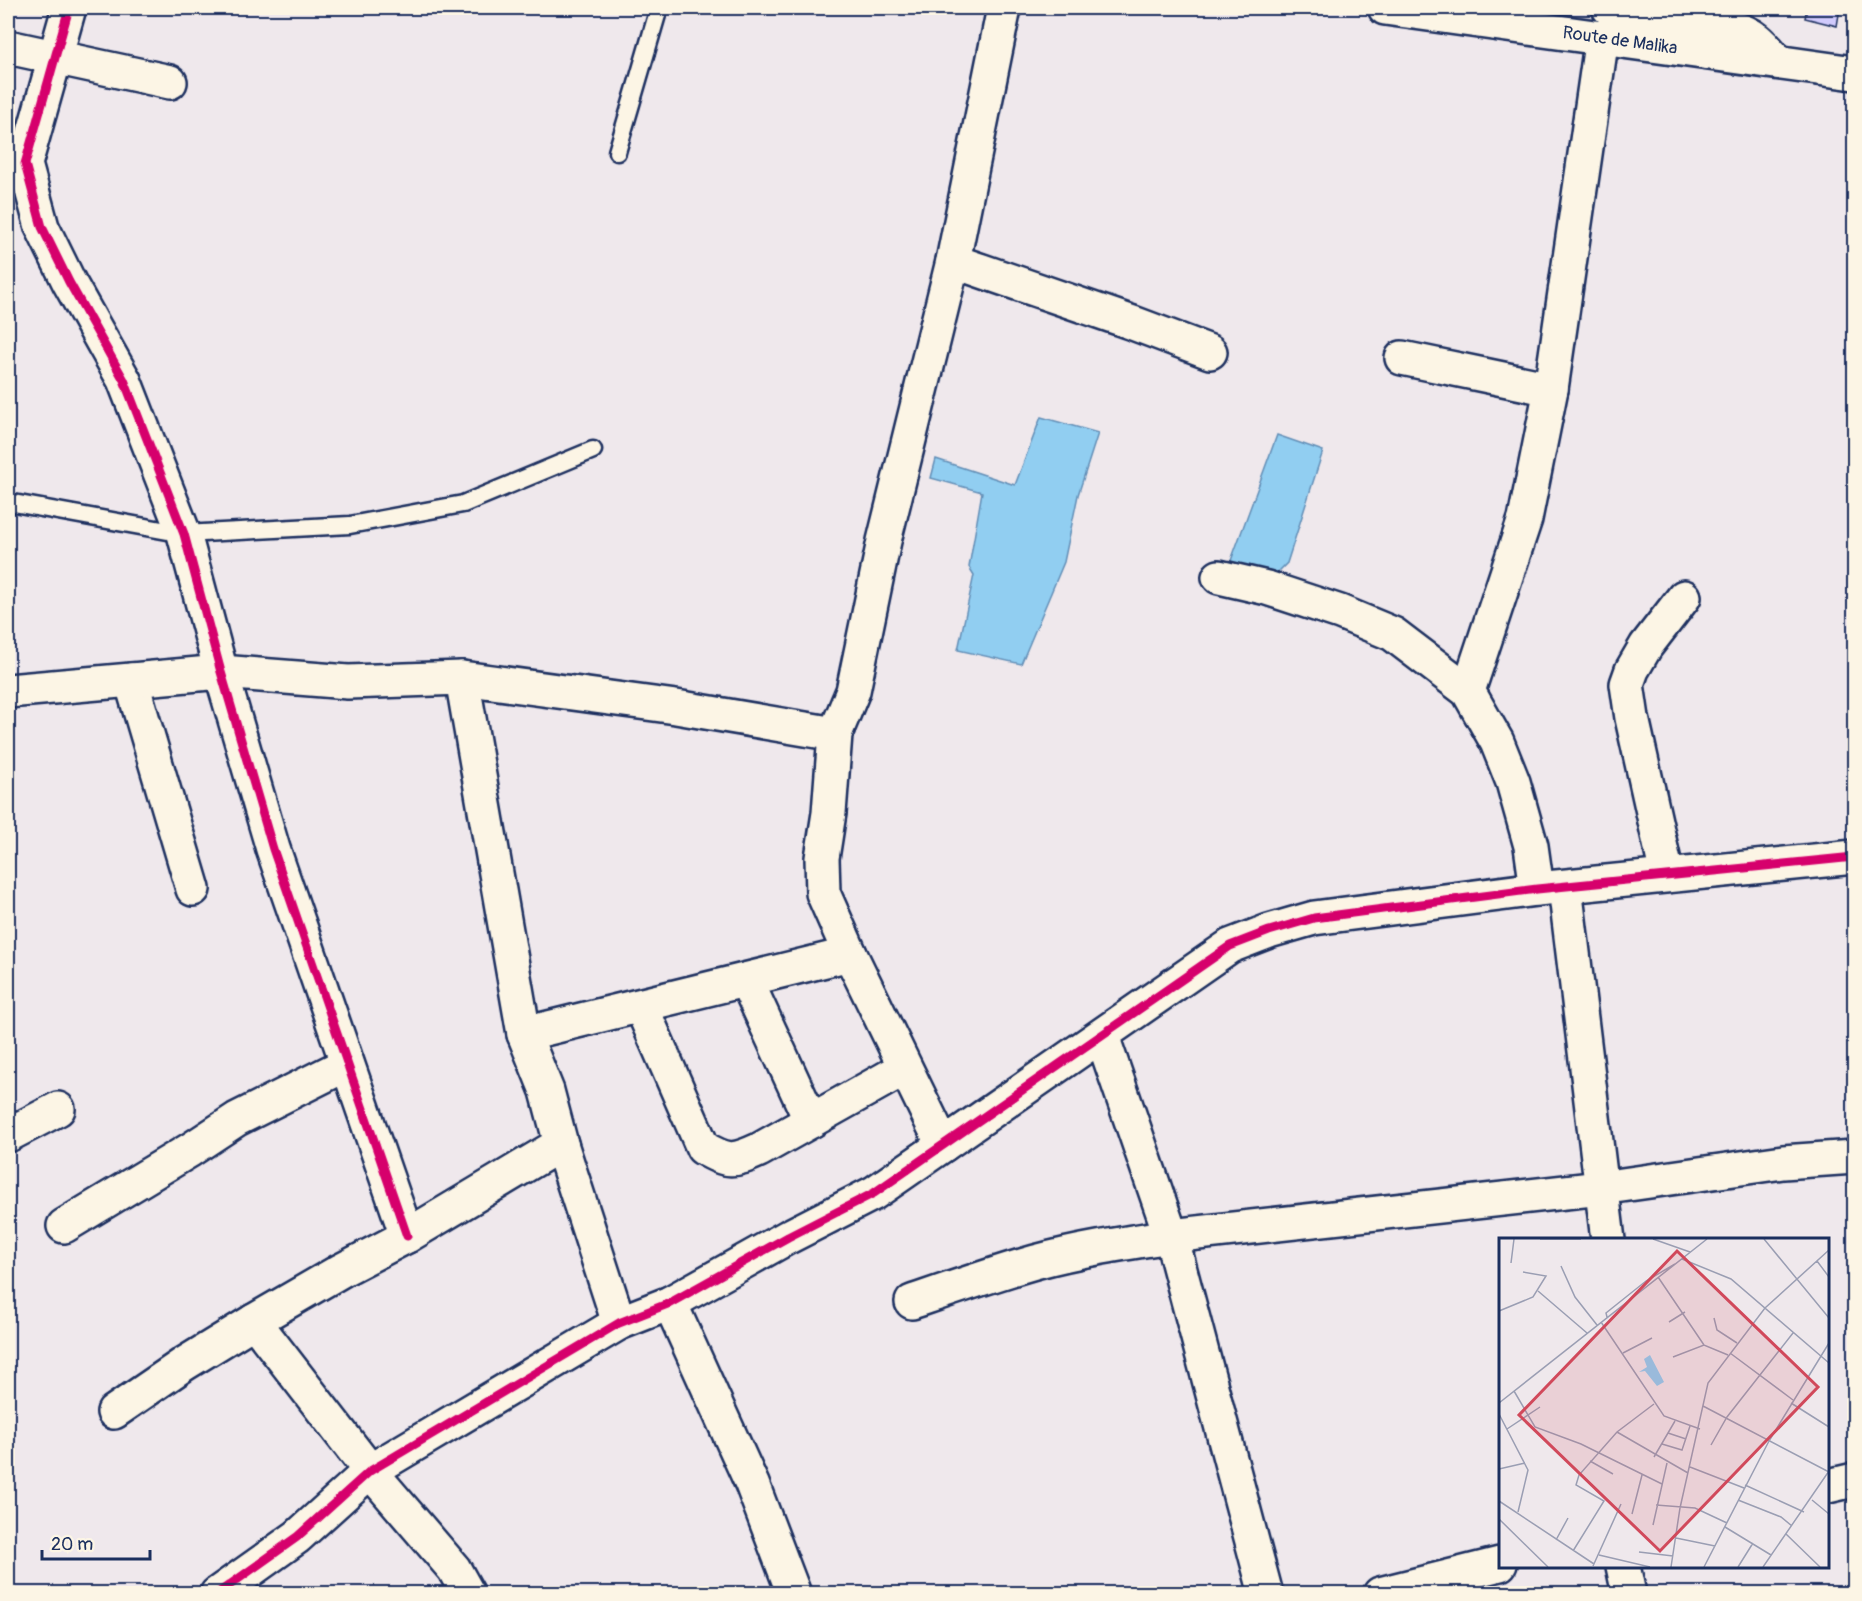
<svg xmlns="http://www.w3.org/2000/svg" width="1862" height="1601" font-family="Pangolin,sans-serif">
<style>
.water{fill:#91cef1;stroke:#628eb6;stroke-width:1.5}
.building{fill:#d1cafc;stroke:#1b2f5e;stroke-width:1.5}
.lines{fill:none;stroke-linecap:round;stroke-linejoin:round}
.lane-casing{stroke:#1b2f5e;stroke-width:21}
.street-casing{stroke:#1b2f5e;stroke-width:38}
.secondary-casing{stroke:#1b2f5e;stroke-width:38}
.lane{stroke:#fcf5e5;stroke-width:16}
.street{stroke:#fcf5e5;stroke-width:33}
.secondary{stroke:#fcf5e5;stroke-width:33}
.cycleway-casing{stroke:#fcf5e5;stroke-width:13}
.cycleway{stroke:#d6006c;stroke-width:9}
.labels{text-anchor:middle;stroke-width:4.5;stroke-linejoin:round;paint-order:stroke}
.street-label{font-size:18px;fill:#1b2f5e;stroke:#fcf5e5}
.inset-road{fill:none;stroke:#9a9eb3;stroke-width:1.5}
.view{fill:#d1495b;fill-opacity:0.15;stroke:#d1495b;stroke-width:3}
.inset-edge{fill:none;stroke:#1b2f5e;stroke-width:3}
</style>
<rect width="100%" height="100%" fill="#efe8ec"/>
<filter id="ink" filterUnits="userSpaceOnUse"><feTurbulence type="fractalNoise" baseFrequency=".0167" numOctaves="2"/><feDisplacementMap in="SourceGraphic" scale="12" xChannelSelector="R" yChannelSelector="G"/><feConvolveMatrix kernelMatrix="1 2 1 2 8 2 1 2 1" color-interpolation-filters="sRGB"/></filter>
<g filter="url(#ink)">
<!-- water -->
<g class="water">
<polygon points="1041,417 1098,433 1078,495 1064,562 1021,664 958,650 974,575 969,567 982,492 931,478 936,459 1015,485"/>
<polygon points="1277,435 1323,451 1287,563 1274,576 1225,577"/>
</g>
<!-- building -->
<polygon class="building" points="1807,8 1840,8 1837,26 1805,18"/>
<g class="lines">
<!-- lane casing -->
<g class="lane-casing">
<g id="lane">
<polyline points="617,152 659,8"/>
<polyline points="8,502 184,534 350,525 463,504 593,450"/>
</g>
</g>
<!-- street casing -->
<g class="street-casing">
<g id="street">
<polyline points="69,8 25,164 42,227 69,282 124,380 184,534 221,672 273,849 407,1236"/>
<path d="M1609,8L1734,28C1757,35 1763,45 1778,62"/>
<polyline points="8,47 170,82"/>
<polyline points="953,261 1133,323 1210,352"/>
<polyline points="1402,358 1551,389"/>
<polyline points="1219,577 1267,588 1340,612 1393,634 1468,691 1497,742 1513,782 1531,846 1537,889"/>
<polyline points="462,678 524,1034 547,1091 561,1144 619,1323"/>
<polyline points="131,680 193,889"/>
<polyline points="8,691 221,672 348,682 462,678 676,707 835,734"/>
<polyline points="1468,691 1525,519 1551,389 1602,37"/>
<polyline points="1667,875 1632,718 1627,684 1632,670 1646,646 1684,597"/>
<polyline points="1565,887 1608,1240"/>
<polyline points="746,980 811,1121"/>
<path d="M641,1006L703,1148C728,1162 733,1162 759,1150L905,1068"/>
<polyline points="524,1034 850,954"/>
<polyline points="1102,1036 1171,1236 1266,1594"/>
<polyline points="8,1135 58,1109"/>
<polyline points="943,1145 850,954 823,893 822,858 829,813 835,734 853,691 884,541 953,261 1004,8"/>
<polyline points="64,1226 190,1150 237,1119 347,1064"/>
<path d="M912,1302C953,1288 993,1274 1035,1262C1079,1250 1125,1243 1171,1236L1601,1188L1783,1162L1854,1157"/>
<polyline points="670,1303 752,1484 794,1594"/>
<polyline points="254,1321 370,1471 454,1569 468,1594"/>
<polyline points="114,1412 184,1364 254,1321 342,1270 407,1236 561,1144"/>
<polyline points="1828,1486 1854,1480"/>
<polyline points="1623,1566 1629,1594"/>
<polyline points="217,1594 297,1537 370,1471 619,1323 670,1303 788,1237 874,1193 1230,946 1269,931 1314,918 1537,889 1854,857"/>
<polyline points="1380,1594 1500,1564"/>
</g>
</g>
<!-- secondary casing -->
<g class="secondary-casing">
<polyline id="secondary" points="1385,8 1854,73"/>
</g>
<!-- lane -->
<use href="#lane" class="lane"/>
<!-- street -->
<use href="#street" class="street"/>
<!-- secondary -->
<use href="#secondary" class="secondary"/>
<!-- cycleway casing -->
<g class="cycleway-casing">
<g id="cycleway">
<polyline points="69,8 25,164 42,227 69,282 124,380 184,534 221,672 273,849 407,1236"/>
<polyline points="217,1594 297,1537 370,1471 619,1323 670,1303 788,1237 874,1193 1230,946 1269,931 1314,918 1537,889 1854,857"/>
</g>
</g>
<!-- cycleway -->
<use href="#cycleway" class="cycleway"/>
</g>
</g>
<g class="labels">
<!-- street labels -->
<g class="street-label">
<text transform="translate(1620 40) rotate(8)" y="6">Route de Malika</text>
</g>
</g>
<!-- overview -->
<g transform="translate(1499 1238)">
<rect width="330" height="330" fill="#efe8ec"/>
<path d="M151,117L165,144L158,148L146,133L140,134L148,129L145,121Z" fill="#91cef1"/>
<path class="inset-road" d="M41,1H82M154,1L191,14M265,1L330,80M183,21L232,41L330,125M318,23L330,39M12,25L15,1M62,28L76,59L98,87M159,39L205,107M39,53L88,95M0,73L34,59L47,38L24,34M108,79L107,75L147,43L176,26M215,80L218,92L238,105M102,84L165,178L201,191M170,84L186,74M124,115L153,100M231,115L294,162M174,119L205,107L229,117M15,153L36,189L82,206L163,246M0,165L208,1M292,165L330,189M204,168L330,234M0,176L29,232L19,274M8,191L41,169M118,194L189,235M169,195L187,201M163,206L183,212L191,188M212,207L228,179L294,95M155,219L176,183M91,223L114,236M191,229L245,250M0,231L26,225M246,247L305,274M239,262L282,279L293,288M313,262L330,276M0,263L95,326M157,267L196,270L228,285M133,276L143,237M0,281L49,329M154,287L168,225M226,289L272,317M287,296L321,329M177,300L216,308M57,302L69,280M74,313L105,263L77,247L80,237L118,194L155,166M140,314L174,318M100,317L151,329M94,328L122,266M172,329L181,270L209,145L266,70L330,12M205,329L270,203L330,105M239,329L254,305M264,329L330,233"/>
<path class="view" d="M178,13L319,149L161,313L20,177Z"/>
<rect width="330" height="330" class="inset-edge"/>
</g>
<!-- margin -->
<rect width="1862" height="1601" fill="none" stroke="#fcf5e5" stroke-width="30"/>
<rect x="15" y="15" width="1832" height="1571" fill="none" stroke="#1b2f5e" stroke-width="2" filter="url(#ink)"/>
<!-- scale -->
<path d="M42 1550v9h108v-9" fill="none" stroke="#1b2f5e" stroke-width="3"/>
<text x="51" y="1550" font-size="18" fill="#1b2f5e" stroke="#fcf5e5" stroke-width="4.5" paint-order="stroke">20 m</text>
</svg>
